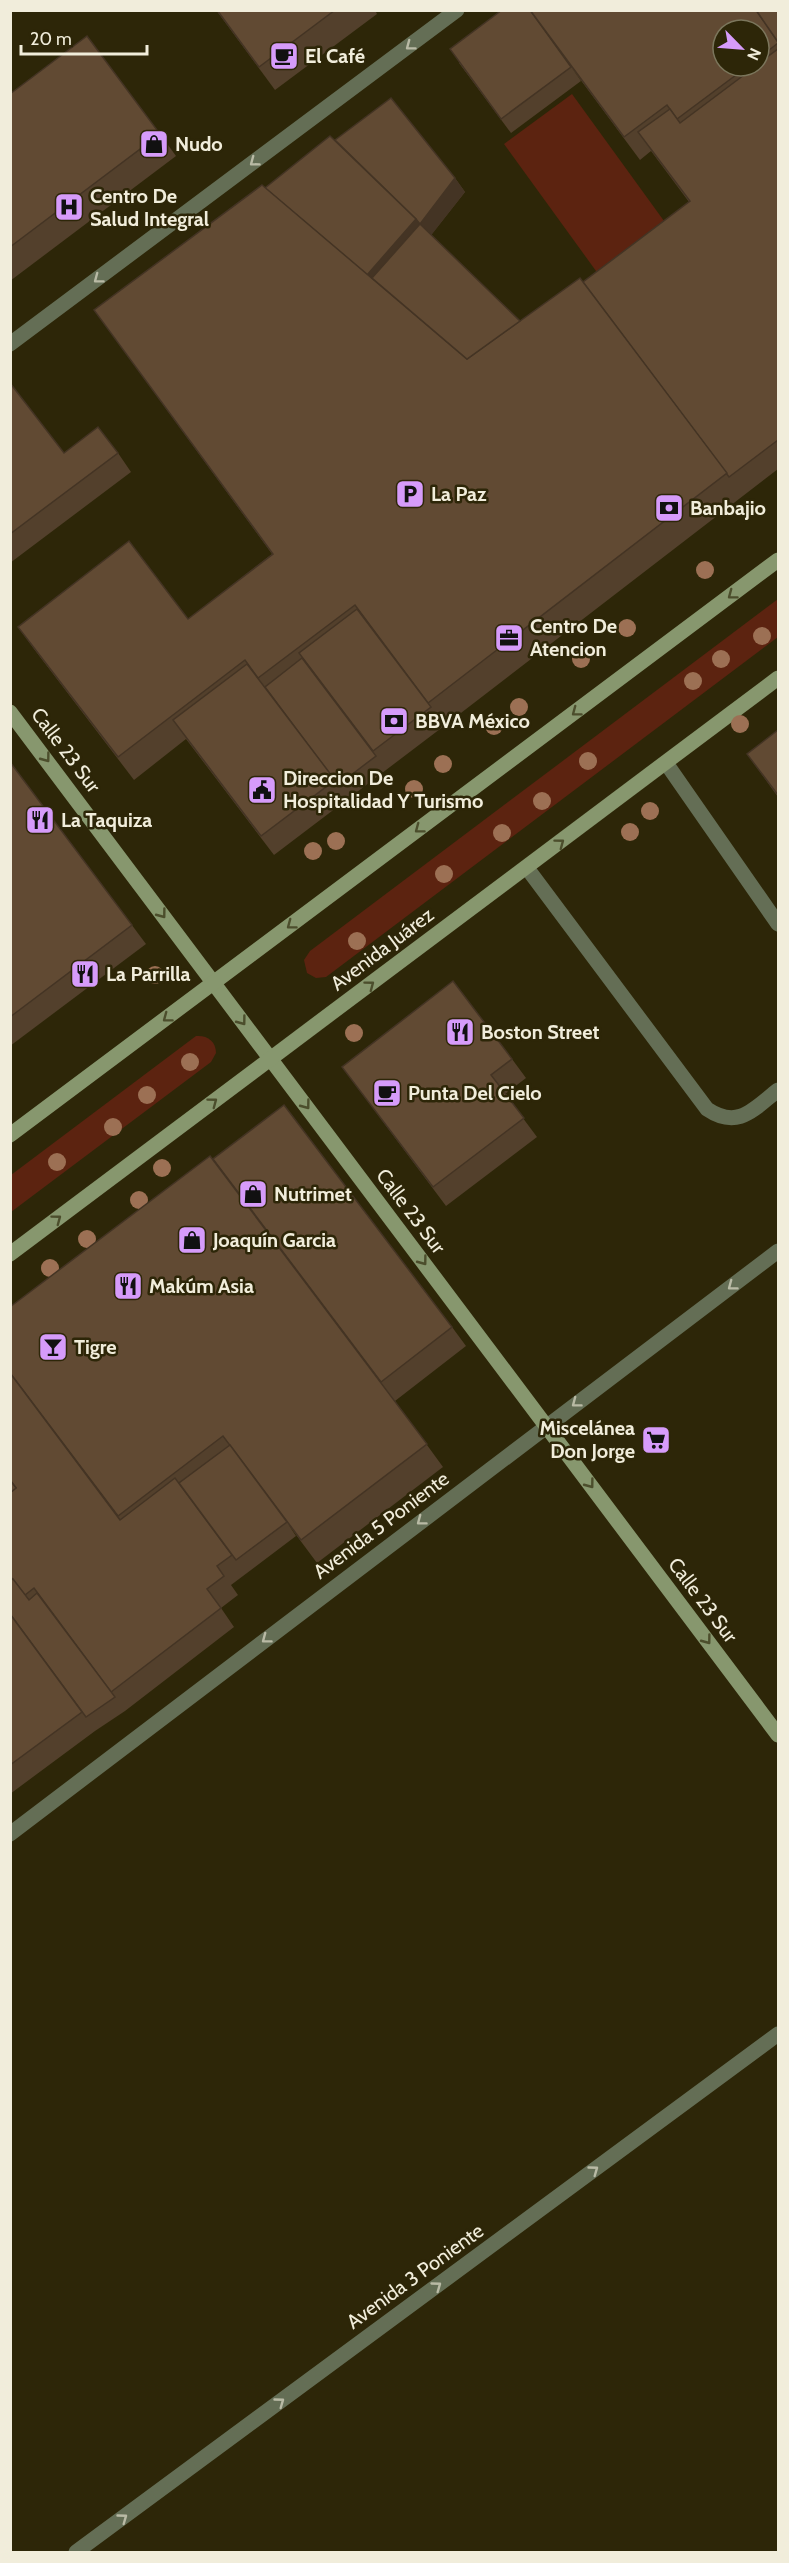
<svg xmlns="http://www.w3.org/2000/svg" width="789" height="2563" font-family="Cabin,sans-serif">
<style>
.green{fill:#5c2310}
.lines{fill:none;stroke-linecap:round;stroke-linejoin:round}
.lane{stroke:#646e55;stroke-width:15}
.street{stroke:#646e55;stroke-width:15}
.secondary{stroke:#87976e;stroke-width:15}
.tree{fill:#9c7054}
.wall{fill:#53402c;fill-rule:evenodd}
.shaded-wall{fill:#443424}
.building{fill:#614a33;stroke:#443424;stroke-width:1.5}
.oneway{stroke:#b9baa5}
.oneway2{stroke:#4c4e2c}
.labels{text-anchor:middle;stroke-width:5;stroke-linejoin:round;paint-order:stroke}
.poi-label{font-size:20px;font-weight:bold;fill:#f1eddb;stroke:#2d2608;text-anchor:start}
.street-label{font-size:20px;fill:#f1eddb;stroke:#2d2608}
</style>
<rect width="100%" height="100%" fill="#2d2608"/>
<!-- green -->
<g class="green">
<polygon points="572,94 672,232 604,282 504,144"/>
<polygon points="778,599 778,637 326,977 316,978 307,973 304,960 310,951"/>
<path d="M196,1036C207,1035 216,1041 216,1053L211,1062L11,1212V1175Z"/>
</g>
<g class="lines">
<!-- lane -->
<g class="lane">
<polyline points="666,763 778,924"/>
<path d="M527,868L707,1109C738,1130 754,1109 778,1090"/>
</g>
<!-- street -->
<g class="street">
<polyline points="10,344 457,10"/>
<polyline points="10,1834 778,1251"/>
<polyline points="76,2552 778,2034"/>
</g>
<!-- secondary -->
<g class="secondary">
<polyline points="10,712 778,1735"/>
<polyline points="10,1135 778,560"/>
<polyline points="10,1254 778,678"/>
</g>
</g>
<!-- trees -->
<g class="tree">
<circle cx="705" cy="570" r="9"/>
<circle cx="627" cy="628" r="9"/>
<circle cx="762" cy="636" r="9"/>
<circle cx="581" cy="659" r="9"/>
<circle cx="721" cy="659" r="9"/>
<circle cx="693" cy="681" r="9"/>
<circle cx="519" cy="707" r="9"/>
<circle cx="740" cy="724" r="9"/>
<circle cx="494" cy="726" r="9"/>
<circle cx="588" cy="761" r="9"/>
<circle cx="443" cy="764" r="9"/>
<circle cx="414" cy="789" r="9"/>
<circle cx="542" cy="801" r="9"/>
<circle cx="650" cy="811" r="9"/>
<circle cx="630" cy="832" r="9"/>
<circle cx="502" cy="833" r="9"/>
<circle cx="336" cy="841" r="9"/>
<circle cx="313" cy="851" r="9"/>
<circle cx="444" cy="874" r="9"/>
<circle cx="357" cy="941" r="9"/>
<circle cx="155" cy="975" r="9"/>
<circle cx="354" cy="1033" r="9"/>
<circle cx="190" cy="1062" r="9"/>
<circle cx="147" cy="1095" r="9"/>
<circle cx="113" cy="1127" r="9"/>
<circle cx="57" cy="1162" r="9"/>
<circle cx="162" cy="1168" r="9"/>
<circle cx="139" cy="1200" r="9"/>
<circle cx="87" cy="1239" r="9"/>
<circle cx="50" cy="1268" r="9"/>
</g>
<!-- wall -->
<g class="wall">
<polygon points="216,10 375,10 377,14 275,90"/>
<path d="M778,10V469L444,726L274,855L186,739L134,780L34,649L18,627L188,619L272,554L94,310L265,188L335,140L455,178L465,192L431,235L520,321L583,282L689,202L651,151L640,160L571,67L581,81L511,133L459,63ZM759,30V66H723Z"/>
<polygon points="10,94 160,134 176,156 10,281"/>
<polygon points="10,383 64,453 118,453 131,472 10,563"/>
<polygon points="778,730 778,797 747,754"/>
<polygon points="10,762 146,944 10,1046"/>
<polygon points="512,1059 526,1078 505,1094 537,1137 446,1206 342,1067"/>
<polygon points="213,1159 452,1327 466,1346 395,1401 443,1467 317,1563 288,1524 296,1536 231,1585 238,1595 221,1608 234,1627 125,1711 95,1731 10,1794 10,1307"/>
</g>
<!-- shaded-wall -->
<polygon class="shaded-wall" points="455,178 465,192 429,238 383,291 367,275 416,219"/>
<!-- building -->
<g class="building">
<polygon points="217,10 335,10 259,67"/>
<polygon points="502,10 530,10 571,67 501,119 450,49"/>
<polygon points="530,10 756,10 778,42 778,43 759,58 759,30 723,30 723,66 748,66 677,119 667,105 624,137"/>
<polygon points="756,10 778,10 778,42"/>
<polygon points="87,36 160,134 10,247 10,94"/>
<polygon points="778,49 778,440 729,477 583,282 690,201 638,132 670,109 680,123 756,66 759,66 759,63"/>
<polygon points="391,98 455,178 420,224 416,219 335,140"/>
<polygon points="330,136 416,219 367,275 265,188"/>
<polygon points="262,185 467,359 580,278 727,473 428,703 355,605 258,678 245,660 118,757 18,627 129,541 188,619 273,554 94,310"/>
<polygon points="420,224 520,321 467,359 372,278"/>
<polygon points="10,383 64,453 98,427 118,453 10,534"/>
<polygon points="357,609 431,707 373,751 299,653"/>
<polygon points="302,658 376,756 338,785 265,687"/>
<polygon points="247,664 335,780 261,836 173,720"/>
<polygon points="778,730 778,795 747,754"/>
<polygon points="10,762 132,925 10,1017"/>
<polygon points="453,981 512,1059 491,1075 524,1118 433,1187 342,1067"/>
<polygon points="284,1105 452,1327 381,1382 213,1159"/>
<polygon points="210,1156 427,1444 301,1540 223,1436 118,1516 10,1373 10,1307"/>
<polygon points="10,1373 120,1520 175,1478 232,1555 217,1566 224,1576 207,1589 221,1608 111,1692 34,1588 25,1595 10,1576 10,1493 16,1488 10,1480"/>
<polygon points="230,1445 287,1522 236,1560 179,1483"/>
<polygon points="10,1480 16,1488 10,1493"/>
<polygon points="13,1579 29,1600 37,1593 115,1697 86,1717 10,1614 10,1581"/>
<polygon points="10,1614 82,1712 10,1765"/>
</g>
<!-- one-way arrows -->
<defs><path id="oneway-chevron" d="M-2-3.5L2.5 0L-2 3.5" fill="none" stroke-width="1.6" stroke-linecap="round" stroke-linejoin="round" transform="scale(1.5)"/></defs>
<g class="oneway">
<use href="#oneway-chevron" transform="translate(410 46) rotate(143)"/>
<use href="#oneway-chevron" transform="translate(254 162) rotate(143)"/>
<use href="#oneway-chevron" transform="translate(98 279) rotate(143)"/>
<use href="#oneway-chevron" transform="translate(732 1286) rotate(143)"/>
<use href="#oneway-chevron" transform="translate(576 1403) rotate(143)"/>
<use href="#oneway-chevron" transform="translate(421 1521) rotate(143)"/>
<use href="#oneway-chevron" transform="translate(266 1639) rotate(143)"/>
<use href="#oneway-chevron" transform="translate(594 2170) rotate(-36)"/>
<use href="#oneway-chevron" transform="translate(437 2286) rotate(-36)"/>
<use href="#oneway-chevron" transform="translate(280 2402) rotate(-36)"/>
<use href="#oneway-chevron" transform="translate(123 2518) rotate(-36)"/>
</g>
<g class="oneway2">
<use href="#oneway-chevron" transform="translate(732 595) rotate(143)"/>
<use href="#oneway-chevron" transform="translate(576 712) rotate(143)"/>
<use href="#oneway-chevron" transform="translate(46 758) rotate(53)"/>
<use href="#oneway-chevron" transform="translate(419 829) rotate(143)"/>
<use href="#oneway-chevron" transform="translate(560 843) rotate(-37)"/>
<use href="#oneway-chevron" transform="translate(162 914) rotate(53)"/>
<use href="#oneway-chevron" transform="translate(291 925) rotate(143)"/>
<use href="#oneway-chevron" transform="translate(370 985) rotate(-37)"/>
<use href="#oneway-chevron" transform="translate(167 1018) rotate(143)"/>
<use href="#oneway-chevron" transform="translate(242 1021) rotate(53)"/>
<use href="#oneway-chevron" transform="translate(213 1102) rotate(-37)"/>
<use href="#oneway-chevron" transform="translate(306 1105) rotate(53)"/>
<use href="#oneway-chevron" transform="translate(57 1219) rotate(-37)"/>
<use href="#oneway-chevron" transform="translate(423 1261) rotate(53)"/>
<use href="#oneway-chevron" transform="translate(590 1484) rotate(53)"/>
<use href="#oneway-chevron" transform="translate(707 1640) rotate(53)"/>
</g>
<!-- icons -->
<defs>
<g id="cafe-square" transform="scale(1.5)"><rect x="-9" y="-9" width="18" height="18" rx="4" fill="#d69bfa" stroke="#2d2608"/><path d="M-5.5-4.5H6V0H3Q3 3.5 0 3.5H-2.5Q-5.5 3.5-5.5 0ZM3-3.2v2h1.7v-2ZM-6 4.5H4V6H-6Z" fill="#111"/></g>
<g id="shop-square" transform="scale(1.5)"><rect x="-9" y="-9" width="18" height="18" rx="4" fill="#d69bfa" stroke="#2d2608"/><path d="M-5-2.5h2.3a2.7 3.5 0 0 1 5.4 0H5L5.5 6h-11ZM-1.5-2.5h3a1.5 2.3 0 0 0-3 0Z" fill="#111"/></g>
<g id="hospital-square" transform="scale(1.5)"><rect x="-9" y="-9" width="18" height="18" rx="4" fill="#d69bfa" stroke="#2d2608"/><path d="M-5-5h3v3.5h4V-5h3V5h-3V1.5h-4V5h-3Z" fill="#111"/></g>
<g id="parking-square" transform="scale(1.5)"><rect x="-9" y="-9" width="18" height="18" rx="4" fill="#d69bfa" stroke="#2d2608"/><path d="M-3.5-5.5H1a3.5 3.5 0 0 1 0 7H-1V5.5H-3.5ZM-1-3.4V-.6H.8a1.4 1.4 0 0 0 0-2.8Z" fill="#111"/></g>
<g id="bank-square" transform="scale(1.5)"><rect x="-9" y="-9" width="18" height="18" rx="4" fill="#d69bfa" stroke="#2d2608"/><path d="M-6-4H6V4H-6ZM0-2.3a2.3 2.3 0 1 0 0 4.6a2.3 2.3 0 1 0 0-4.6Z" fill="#111"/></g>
<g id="office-square" transform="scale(1.5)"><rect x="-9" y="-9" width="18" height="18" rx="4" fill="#d69bfa" stroke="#2d2608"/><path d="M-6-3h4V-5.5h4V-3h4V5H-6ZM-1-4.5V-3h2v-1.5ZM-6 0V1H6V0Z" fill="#111"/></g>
<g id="civic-square" transform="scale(1.5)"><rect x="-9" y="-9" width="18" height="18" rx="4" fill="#d69bfa" stroke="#2d2608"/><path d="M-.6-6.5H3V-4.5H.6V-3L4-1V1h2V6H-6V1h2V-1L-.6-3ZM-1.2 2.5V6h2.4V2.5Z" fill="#111"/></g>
<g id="restaurant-square" transform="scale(1.5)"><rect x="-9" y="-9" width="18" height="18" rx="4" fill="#d69bfa" stroke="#2d2608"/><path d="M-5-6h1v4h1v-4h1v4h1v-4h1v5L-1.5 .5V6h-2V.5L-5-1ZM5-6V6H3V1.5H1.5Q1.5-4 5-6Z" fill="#111"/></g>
<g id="bar-square" transform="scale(1.5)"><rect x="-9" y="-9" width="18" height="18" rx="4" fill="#d69bfa" stroke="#2d2608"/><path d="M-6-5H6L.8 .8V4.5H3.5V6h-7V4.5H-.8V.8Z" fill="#111"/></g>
<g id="supermarket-square" transform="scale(1.5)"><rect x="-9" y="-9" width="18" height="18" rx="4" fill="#d69bfa" stroke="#2d2608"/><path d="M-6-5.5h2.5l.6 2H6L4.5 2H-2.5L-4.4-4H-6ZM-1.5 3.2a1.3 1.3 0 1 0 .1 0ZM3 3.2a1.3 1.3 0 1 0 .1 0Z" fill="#111"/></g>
</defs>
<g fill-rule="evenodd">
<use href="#cafe-square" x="284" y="56"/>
<use href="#shop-square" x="154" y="144"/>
<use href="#hospital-square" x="69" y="207"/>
<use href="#parking-square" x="410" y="494"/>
<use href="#bank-square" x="669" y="508"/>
<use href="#office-square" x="509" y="638"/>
<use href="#bank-square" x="394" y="721"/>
<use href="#civic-square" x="262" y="790"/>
<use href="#restaurant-square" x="40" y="820"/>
<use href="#restaurant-square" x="85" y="974"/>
<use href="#restaurant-square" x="460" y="1032"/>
<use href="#cafe-square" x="387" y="1093"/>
<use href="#shop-square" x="253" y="1194"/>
<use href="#shop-square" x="192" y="1240"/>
<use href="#restaurant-square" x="128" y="1286"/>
<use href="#bar-square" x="53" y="1347"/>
<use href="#supermarket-square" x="656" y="1440"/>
</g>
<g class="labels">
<!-- poi labels -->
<g class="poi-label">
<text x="305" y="63">El Café</text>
<text x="175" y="151">Nudo</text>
<text x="90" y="203">Centro De<tspan x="90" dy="23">Salud Integral</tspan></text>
<text x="431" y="501">La Paz</text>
<text x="690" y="515">Banbajio</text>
<text x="530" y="633">Centro De<tspan x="530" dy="23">Atencion</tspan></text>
<text x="415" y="728">BBVA México</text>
<text x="283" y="785">Direccion De<tspan x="283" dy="23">Hospitalidad Y Turismo</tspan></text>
<text x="61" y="827">La Taquiza</text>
<text x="106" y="981">La Parrilla</text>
<text x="481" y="1039">Boston Street</text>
<text x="408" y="1100">Punta Del Cielo</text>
<text x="274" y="1201">Nutrimet</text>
<text x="213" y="1247">Joaquín Garcia</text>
<text x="149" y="1293">Makúm Asia</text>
<text x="74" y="1354">Tigre</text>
<text x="635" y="1435" text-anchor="end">Miscelánea<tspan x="635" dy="23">Don Jorge</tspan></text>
</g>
<!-- street labels -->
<g class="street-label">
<text transform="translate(66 750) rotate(53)" y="7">Calle 23 Sur</text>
<text transform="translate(382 949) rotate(-37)" y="7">Avenida Juárez</text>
<text transform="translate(411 1211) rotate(53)" y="7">Calle 23 Sur</text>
<text transform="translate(381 1525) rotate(-37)" y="7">Avenida 5 Poniente</text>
<text transform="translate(703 1600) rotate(53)" y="7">Calle 23 Sur</text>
<text transform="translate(415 2276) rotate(-36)" y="7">Avenida 3 Poniente</text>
</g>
</g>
<!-- border -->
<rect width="789" height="2563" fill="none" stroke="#f1eddb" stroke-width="24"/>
<!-- north arrow -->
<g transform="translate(741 48) rotate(115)"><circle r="28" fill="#2d2608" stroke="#7b765c" stroke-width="1.5"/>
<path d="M0-4.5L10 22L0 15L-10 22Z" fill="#d69bfa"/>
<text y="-9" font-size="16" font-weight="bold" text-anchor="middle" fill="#f1eddb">N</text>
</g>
<!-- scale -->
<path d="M21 45v9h126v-9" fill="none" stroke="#f1eddb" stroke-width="3"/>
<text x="30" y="45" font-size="18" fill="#f1eddb" stroke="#2d2608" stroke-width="4.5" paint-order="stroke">20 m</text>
</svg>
